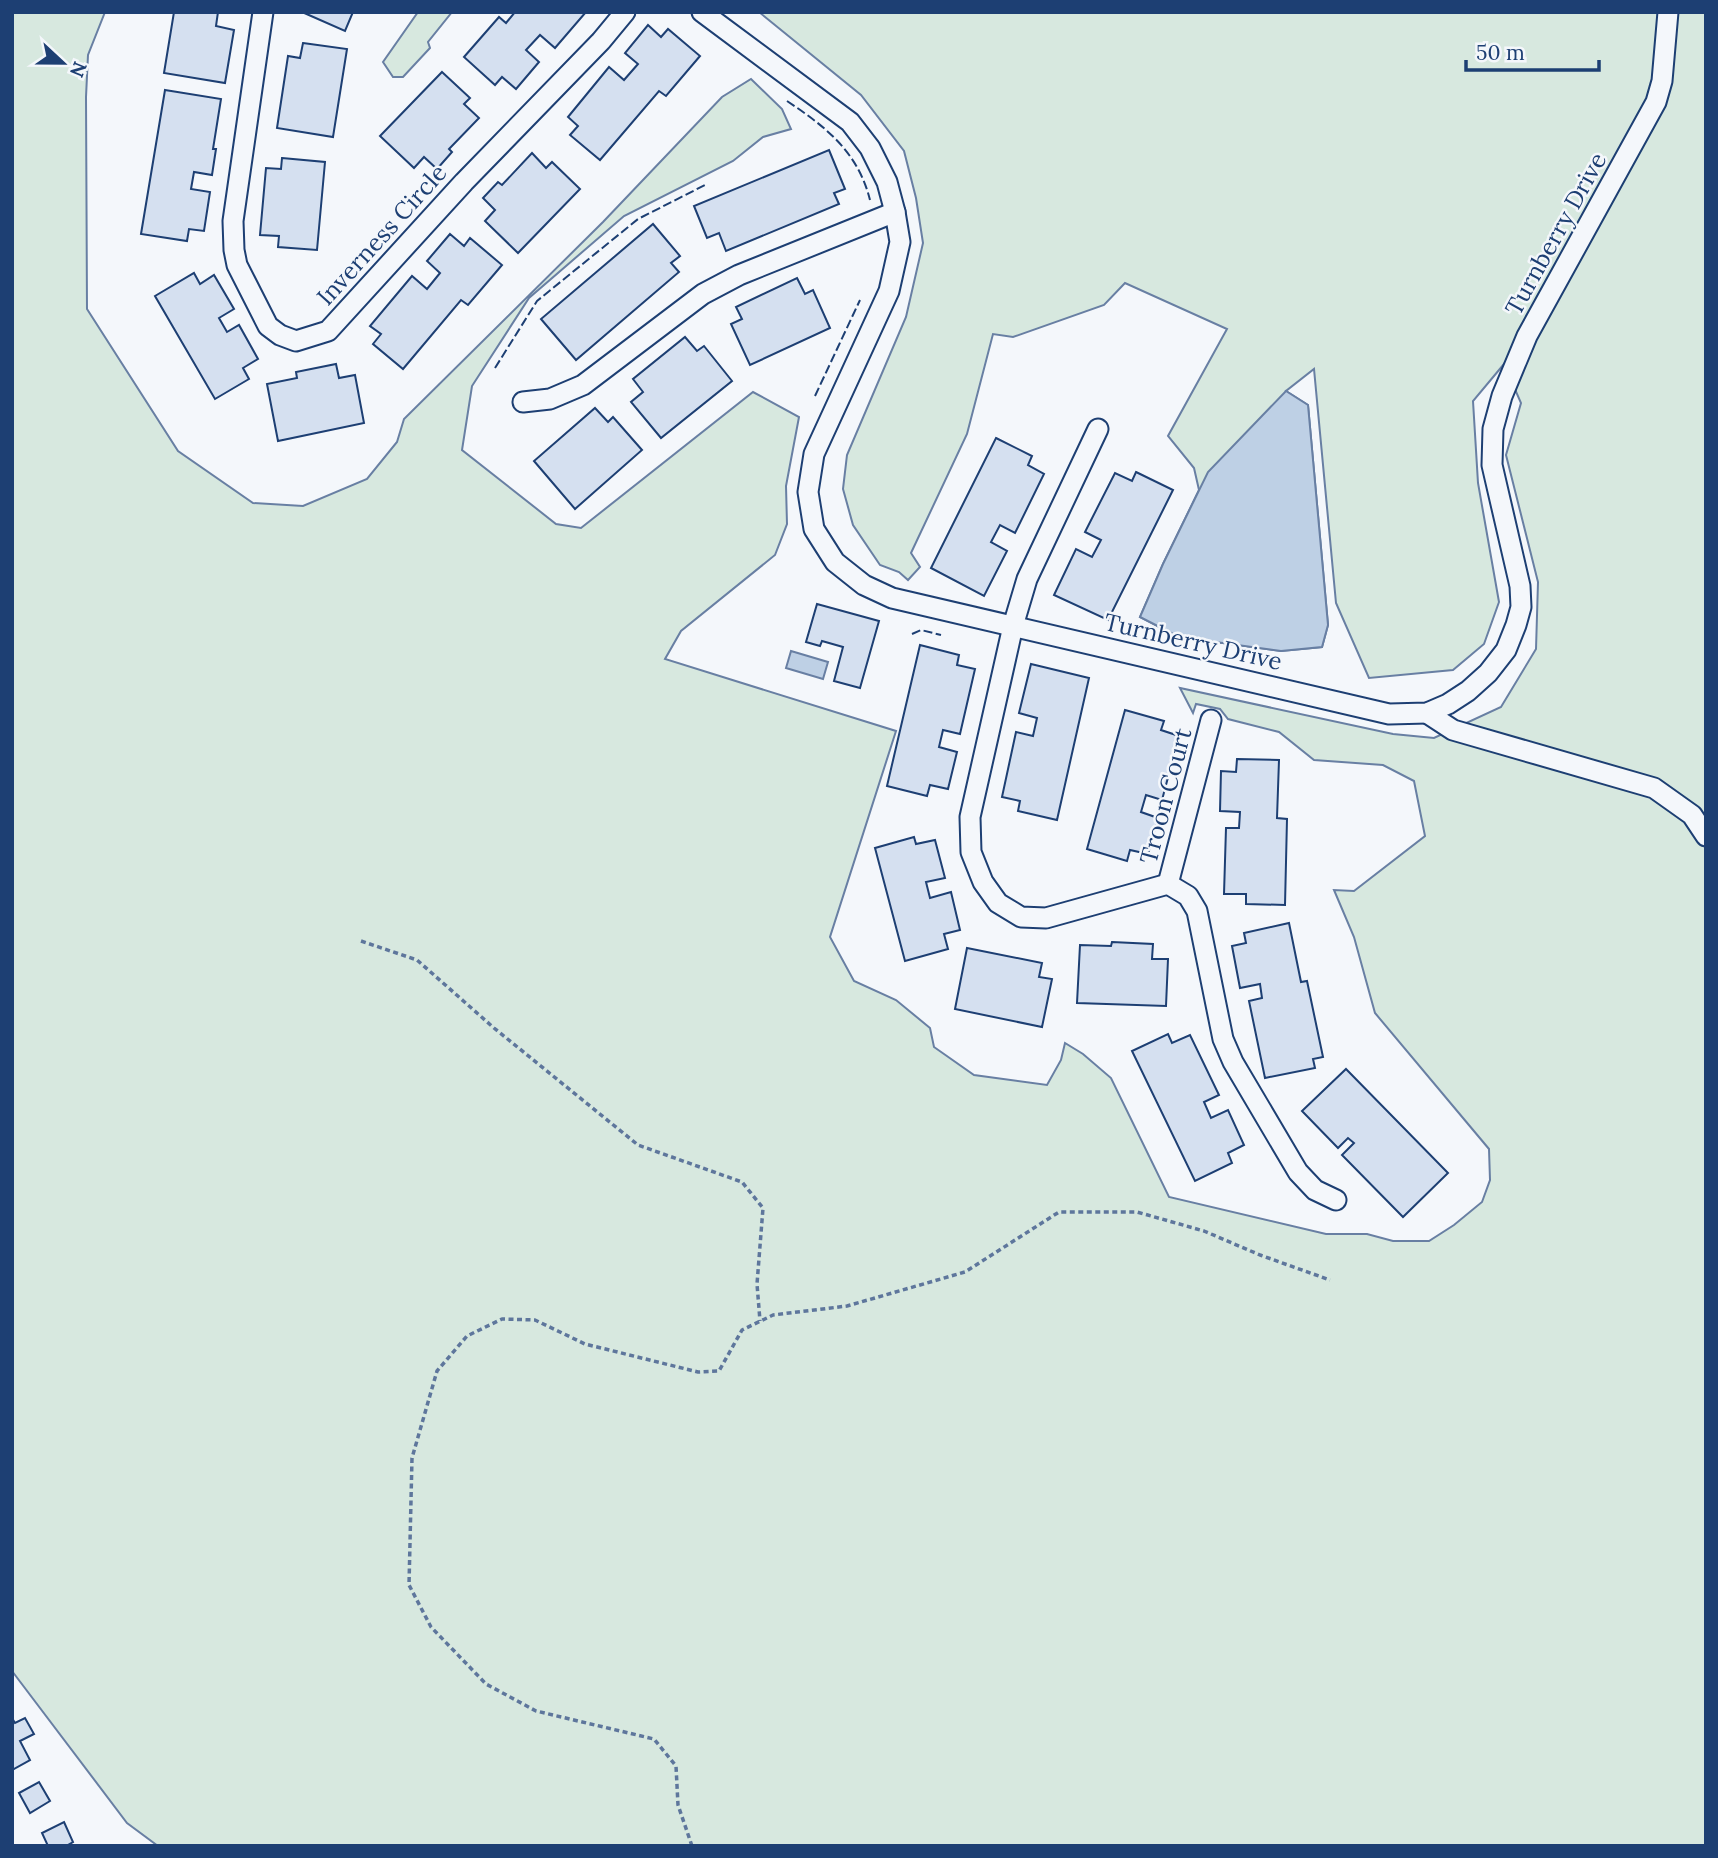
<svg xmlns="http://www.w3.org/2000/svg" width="1718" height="1858" font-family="Lora,serif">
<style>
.green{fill:#d7e8df;stroke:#687fa3;stroke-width:2}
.water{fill:#bed0e5;stroke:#687fa3;stroke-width:2}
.building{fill:#d5e0f0;stroke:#1d3f73;stroke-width:2}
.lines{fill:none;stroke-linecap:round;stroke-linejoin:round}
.minor-casing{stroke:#1d3f73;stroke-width:23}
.path{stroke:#5e769c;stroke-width:3.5;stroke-dasharray:5 3.5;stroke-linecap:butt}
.minor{stroke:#f4f7fb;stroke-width:19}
.fence{stroke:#1d3f73;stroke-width:2;stroke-dasharray:9 3.5;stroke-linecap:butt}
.labels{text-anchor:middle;stroke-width:5;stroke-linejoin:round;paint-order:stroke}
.street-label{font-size:24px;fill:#1d3f73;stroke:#f4f7fb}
</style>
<rect width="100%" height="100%" fill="#f4f7fb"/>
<!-- green -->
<g class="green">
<polygon points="12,12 105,12 88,55 86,97 87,309 178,451 253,503 303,506 367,479 397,442 404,419 603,222 722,97 751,79 782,109 791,129 763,137 733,161 624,216 529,298 472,386 462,450 556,524 581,528 753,392 799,417 786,486 787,524 775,555 681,631 665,659 896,731 830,937 854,981 896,1000 930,1028 934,1047 974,1075 1047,1085 1061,1060 1065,1043 1083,1054 1111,1078 1169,1197 1326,1234 1367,1234 1393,1241 1429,1241 1454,1225 1482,1202 1490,1180 1489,1149 1375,1013 1354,937 1334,890 1354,891 1425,836 1414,781 1383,765 1314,760 1279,732 1228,719 1220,709 1196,704 1193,713 1180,688 1393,734 1434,738 1501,707 1536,649 1538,582 1506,455 1521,403 1504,364 1473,401 1478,483 1499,602 1484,644 1453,670 1369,678 1336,603 1314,369 1286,391 1308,405 1328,625 1322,647 1281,651 1179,637 1140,617 1163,564 1199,490 1194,468 1168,436 1227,329 1125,283 1104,305 1013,337 993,334 967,434 911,553 920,567 908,580 899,572 880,565 853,525 843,489 847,455 906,317 923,243 916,198 904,151 861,95 759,12 1706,12 1706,1846 158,1846 127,1823 12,1671"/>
<polygon points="418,12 452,12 428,42 430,48 403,77 393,77 383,62"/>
</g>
<!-- water -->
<g class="water">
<polygon points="1286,391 1308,405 1328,625 1322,647 1281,651 1179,637 1140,617 1163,564 1208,472"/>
<polygon points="791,651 828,662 823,679 786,668"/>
</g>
<!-- building -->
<g class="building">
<polygon points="174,12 218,12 216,26 234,30 225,83 164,73"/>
<polygon points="302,12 353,12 345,31"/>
<polygon points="515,12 586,12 555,48 540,35 526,50 539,62 516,89 502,77 495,85 464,57 499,17 506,23"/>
<polygon points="648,25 661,37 668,29 700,56 666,96 659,91 600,160 570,135 578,126 568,117 609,67 624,80 638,64 625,53"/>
<polygon points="303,43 347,49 333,137 277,128 288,56 300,58"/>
<polygon points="442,72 470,98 464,104 479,118 449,149 452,152 437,169 424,157 414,168 380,136"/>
<polygon points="165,90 221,99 213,149 216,149 212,175 194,172 191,189 210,192 204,231 189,229 187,241 141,234"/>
<polygon points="829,150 845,189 834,193 839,204 726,251 719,233 707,238 694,206"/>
<polygon points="532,153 546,168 552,162 580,189 518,253 485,221 495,210 483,198 498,182 502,185"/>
<polygon points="282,158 325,162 317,250 278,247 279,236 260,235 266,168 281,169"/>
<polygon points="653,224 680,256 671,263 679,272 576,360 541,319"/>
<polygon points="450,234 464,246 470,238 502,265 468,305 461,300 403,369 373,344 381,334 370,326 412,276 427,289 440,273 427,261"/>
<polygon points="194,273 200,284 214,275 234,309 219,318 227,332 239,325 258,359 243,368 249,379 215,399 155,296"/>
<polygon points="797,278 805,294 813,290 830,328 750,365 731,324 742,319 736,307"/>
<polygon points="685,337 697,351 704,346 732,381 661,438 631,402 643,392 633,379"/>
<polygon points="336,364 339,378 355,375 364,423 278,441 267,384 297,378 296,372"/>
<polygon points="595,408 608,422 613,417 642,450 575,509 534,461"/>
<polygon points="996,438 1032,456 1028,465 1044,474 1015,533 1000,525 991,542 1007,551 984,596 931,568"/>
<polygon points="1136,472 1173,490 1108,620 1054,595 1076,549 1092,557 1101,540 1085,532 1115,473 1132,481"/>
<polygon points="817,604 879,621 860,688 834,681 843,647 822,641 820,646 806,642"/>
<polygon points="920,645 959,655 957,665 975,669 960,734 943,730 939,747 957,752 948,789 930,785 927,796 887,786"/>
<polygon points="1031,664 1089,678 1057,820 1018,811 1020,801 1002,797 1016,732 1033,736 1037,718 1019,713"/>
<polygon points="1125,710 1164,721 1161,730 1179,736 1162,800 1146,795 1141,812 1158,818 1148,854 1130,850 1127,861 1087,849"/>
<polygon points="1237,759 1279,760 1277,818 1287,819 1285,905 1246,904 1246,894 1224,894 1226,828 1239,828 1240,812 1220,811 1221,771 1236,772"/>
<polygon points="914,837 916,844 935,840 945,878 926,882 930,898 951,892 960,930 944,934 948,949 905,961 875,848"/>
<polygon points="1289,923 1301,982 1307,981 1323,1057 1313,1059 1315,1068 1265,1078 1249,1001 1262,998 1260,984 1240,988 1232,946 1246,943 1244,933"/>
<polygon points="1112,942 1153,944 1152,959 1168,959 1166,1006 1077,1003 1080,945 1111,946"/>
<polygon points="967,948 1042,963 1039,977 1052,979 1042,1027 955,1009"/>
<polygon points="1168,1034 1172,1043 1190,1035 1219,1095 1204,1102 1211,1118 1228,1110 1244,1145 1228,1153 1232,1163 1195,1181 1132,1051"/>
<polygon points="1346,1069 1448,1173 1403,1217 1342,1155 1354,1143 1348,1138 1338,1148 1302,1111"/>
<polygon points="12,1718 15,1723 25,1718 34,1734 20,1741 30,1760 12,1770"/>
<polygon points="39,1782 50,1801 30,1813 19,1793"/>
<polygon points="64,1822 73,1842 66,1846 48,1846 42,1833"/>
</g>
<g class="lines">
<!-- minor casing -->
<g class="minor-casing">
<g id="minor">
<polyline points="263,12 233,221 234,250 237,265 268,326 280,335 296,341 328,331 464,182 601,41 625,12"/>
<polyline points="702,12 850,122 870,148 887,182 895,212 900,242 889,291 814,454 808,492 814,529 835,562 864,585 892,598 1389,714 1427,713 1448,704 1468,691 1488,673 1506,650 1516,625 1521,607 1520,586 1492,465 1493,429 1502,396 1527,336 1656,102 1662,81 1668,12"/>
<polyline points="523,402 550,399 583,385 703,294 739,275 895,212"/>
<polyline points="1098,429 1027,579 1013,626 970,817 971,852 983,882 998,903 1021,917 1046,918 1168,884 1188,896 1197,911 1223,1039 1233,1062 1298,1172 1315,1190 1336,1200"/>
<polyline points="1427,713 1453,730 1654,788 1692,815 1706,836"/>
<polyline points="1168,884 1211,720"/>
</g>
</g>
<!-- path -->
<g class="path">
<polyline points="361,941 417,960 494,1028 638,1145 742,1182 763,1208 757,1284 760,1321"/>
<polyline points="692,1846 678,1805 676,1766 654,1739 536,1711 486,1684 431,1627 409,1585 412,1458 437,1371 467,1336 502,1319 535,1320 585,1344 698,1372 719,1371 742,1330 773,1315 847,1306 965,1272 1059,1212 1137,1212 1204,1231 1260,1255 1330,1280"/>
</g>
<!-- minor -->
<use href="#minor" class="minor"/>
<!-- fence -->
<g class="fence">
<path d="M787,101C826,127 858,152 870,200"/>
<polyline points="495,368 537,301 638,219 707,184"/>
<polyline points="815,396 860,300"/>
<polyline points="912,634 921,630 941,635"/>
</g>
</g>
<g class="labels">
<!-- street labels -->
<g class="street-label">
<text transform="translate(1556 234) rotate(-61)" y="8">Turnberry Drive</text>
<text transform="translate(382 235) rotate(-48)" y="8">Inverness Circle</text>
<text transform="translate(1193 642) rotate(13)" y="8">Turnberry Drive</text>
<text transform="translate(1166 796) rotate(-75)" y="8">Troon Court</text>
</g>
</g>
<!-- border -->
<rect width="1718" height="1858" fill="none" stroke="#1d3f73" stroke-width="28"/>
<!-- north arrow -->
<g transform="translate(63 63) rotate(112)" stroke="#f4f7fb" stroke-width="5" paint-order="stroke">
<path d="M0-5L12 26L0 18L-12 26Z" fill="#1d3f73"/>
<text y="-10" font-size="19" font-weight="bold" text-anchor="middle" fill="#1d3f73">N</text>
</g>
<!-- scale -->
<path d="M1466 60v10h133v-10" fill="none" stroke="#1d3f73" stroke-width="3.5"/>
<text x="1476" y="60" font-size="21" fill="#1d3f73" stroke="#f4f7fb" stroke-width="5" paint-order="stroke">50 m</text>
</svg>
